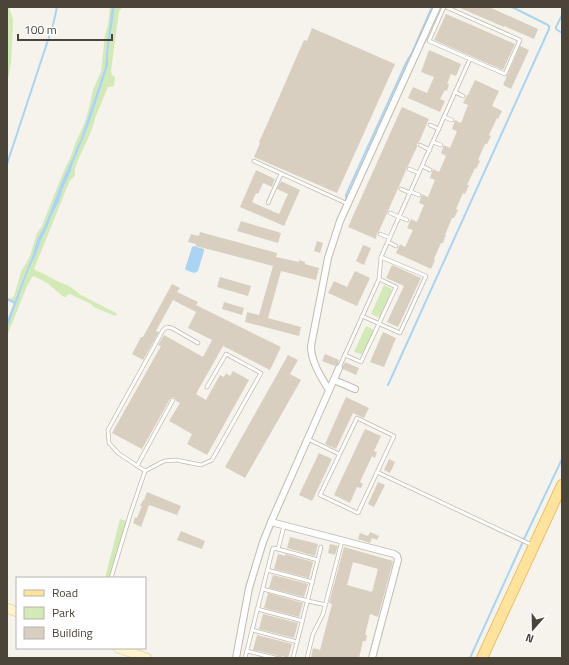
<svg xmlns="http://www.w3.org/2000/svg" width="569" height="665" font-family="'Titillium Web',sans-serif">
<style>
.green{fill:#d2eab5}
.water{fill:#a9d4f2}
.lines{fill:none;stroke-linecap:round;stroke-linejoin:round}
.stream{stroke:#a9d4f2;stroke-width:2}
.building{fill:#d8cfc1;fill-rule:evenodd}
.service-casing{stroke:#c2bbae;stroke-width:4.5}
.minor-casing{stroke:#c2bbae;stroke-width:8}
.secondary-casing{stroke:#d6c79b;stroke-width:10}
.primary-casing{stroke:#e6c16a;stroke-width:12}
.service{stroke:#fff;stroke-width:3}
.minor{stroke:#fff;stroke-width:6}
.secondary{stroke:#fff3cd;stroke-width:9}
.primary{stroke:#ffe39c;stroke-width:10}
</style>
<rect width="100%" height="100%" fill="#f6f3ec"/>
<!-- green -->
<g class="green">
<polygon points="7,7 9,7 13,19 13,25 11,63 7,84"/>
<polygon points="110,7 112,7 112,13 106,53 105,67 80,141 77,146 73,157 62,181 45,225 37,240 32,257 28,266 14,302 7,299 12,298 14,296 21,272 30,256 37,233 42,226 45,218 63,173 71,156 75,144 85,122 89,108 93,90 99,76 101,72 105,35 108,25"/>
<path d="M115,7H123L119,11L111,71L112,75L115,77L114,86L108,87L95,118C93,131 83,148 78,160C77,163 75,167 75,170C75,172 75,174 75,176L70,180L34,269L37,271L42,273L57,281L69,286L81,295L116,313L117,314L115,316L94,307L91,304L70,294L67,295L66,297H64L47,283L34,276L32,277L27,286L7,336V329L29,269L36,255L41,240L47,228L51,217L59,201L63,188L71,171L72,166L89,124L108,66V54Z"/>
<polygon points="384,285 392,289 380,318 371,314"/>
<polygon points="366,326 374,330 363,355 354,352"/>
<polygon points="120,519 126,521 110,578 105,578"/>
</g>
<!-- water -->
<g class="water">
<polygon points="112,7 115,7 108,54 108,66 89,124 72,166 71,171 63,188 59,201 51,217 47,228 41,240 36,255 29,269 7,329 7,321 28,266 32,257 37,240 45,225 62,181 73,157 77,146 80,141 105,67 106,53"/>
<polygon points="194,246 204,249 204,251 198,271 194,273 186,270 185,269 192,247"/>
</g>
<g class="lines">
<!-- stream -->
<g class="stream">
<polyline points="562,15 556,27 556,29 562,33"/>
<polyline points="7,164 53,25 57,7"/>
<polyline points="346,200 346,195 407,61 412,53 432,7"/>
<polyline points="7,299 15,303"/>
<polyline points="388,385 549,29 549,26 546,24 512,7"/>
<polyline points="470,658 526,535 562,459"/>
</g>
</g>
<!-- building -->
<g class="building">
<polygon points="458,7 489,7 538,29 534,39 504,26 504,27"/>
<polygon points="446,14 515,44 503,70 434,40"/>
<polygon points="312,28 395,64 337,193 254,157 260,143 259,142 265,129 304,40 307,41"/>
<polygon points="520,46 529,50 511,89 503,85"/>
<polygon points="429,50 461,64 456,76 451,74 447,84 449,84 447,91 445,90 440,99 445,101 440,112 408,98 413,87 427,93 434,77 421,72"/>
<polygon points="475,80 499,91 492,106 502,111 498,119 497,118 489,135 491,136 487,144 485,144 478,160 480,161 476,169 475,168 467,185 469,185 465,194 463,193 456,209 458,210 454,218 452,218 445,235 446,235 443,243 441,243 434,259 435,260 431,269 396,253 400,244 405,247 413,230 407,228 411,219 417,222 424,205 419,203 422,194 428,197 435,180 430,178 433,169 439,172 446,156 441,153 444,145 450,148 457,131 452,129 455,120 461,123 468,105 463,103 467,95 468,95"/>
<polygon points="402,107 429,119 419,142 417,144 417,147 415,151 408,166 406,168 406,170 400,184 379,231 377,233 376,239 348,227"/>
<polygon points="256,170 275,179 272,187 263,183 258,194 256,193 252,202 279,214 288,194 277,189 281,181 300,190 284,226 240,207"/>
<polygon points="241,221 281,233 278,243 237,231"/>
<polygon points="200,232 277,253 276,257 299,262 299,260 305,262 305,264 319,268 316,280 281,271 268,318 301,327 299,336 245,322 247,312 259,315 273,266 196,246 196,244 188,242 191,234 199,236"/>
<polygon points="317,241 323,243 320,253 314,251"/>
<polygon points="363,245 371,248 364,265 356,261"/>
<polygon points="392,265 421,278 398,327 387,322 404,286 386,278"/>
<polygon points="355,271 370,278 357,306 328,293 334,281 347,287"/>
<polygon points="220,277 251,286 248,296 217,287"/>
<polygon points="172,284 180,288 177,292 198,302 196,305 281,347 270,370 223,346 196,394 206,400 220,375 224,377 226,373 230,376 233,371 249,380 207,455 187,444 192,434 169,421 180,403 176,401 175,398 173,397 170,399 142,449 112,433 161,346 158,345 164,335 203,357 212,340 188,328 196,312 173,300 156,331 159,332 143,360 132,354 141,337 143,337"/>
<polygon points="224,302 244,308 242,315 222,309"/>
<polygon points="383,332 396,338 384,367 370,362"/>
<polygon points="325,354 339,360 338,364 335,366 322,361"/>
<polygon points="288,355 298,360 290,374 301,380 245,478 225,467"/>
<polygon points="345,362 359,368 356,375 343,369 343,366"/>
<polygon points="346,397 369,408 364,418 353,413 336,449 325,444"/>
<polygon points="365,429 381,436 374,451 377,452 375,458 372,456 360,482 363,484 361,488 357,487 350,503 334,495"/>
<polygon points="319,453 332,459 312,501 299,495"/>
<polygon points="389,459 395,462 390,473 384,470"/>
<polygon points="378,482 385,485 374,507 368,504"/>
<polygon points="147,492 181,506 177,515 149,505 141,527 133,523 135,517 137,518 142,506 140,506 143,500 144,500"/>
<polygon points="181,531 205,541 202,549 177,540"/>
<polygon points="370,532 379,536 377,540 372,538 370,543 358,539 360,533 368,536"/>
<polygon points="290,537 318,544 315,556 287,548"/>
<polygon points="330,544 338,546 335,555 328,553"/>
<path d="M344,547L393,561L378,617L370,614L365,635H367L366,641H363L359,658H311L313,648L320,650L332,604L329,603ZM353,562L378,569L372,592L347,585Z"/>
<polygon points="278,554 285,556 285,554 313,562 309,578 274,569"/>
<polygon points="273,575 308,584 304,597 269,588"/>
<polygon points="268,593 303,603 299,617 264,608"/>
<polygon points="263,614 298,623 294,638 259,629"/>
<polygon points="257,635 292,644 288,658 282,656 282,658 278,658 276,655 253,650"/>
</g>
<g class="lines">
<!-- service casing -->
<g class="service-casing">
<g id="service">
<polyline points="444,7 429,41 505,74 520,40 446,7"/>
<polyline points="455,92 463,96"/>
<polyline points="444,117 452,120"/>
<polyline points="430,125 439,129"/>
<polyline points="433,142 441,145"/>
<polyline points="420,145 430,150"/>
<polyline points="254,161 348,204"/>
<polyline points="422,166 430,170"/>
<polyline points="409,169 419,173"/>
<polyline points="401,189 410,193"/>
<polyline points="411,192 419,195"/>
<polyline points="268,203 281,174"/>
<polyline points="390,213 407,220"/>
<polyline points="380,234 390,238"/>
<polyline points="388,242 396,246"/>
<polyline points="362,316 400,333 426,276 381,257"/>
<polyline points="198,343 172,328 167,327 163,330 108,430 109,443 118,453 145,471 164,461 176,460 201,465 212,460 261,373 226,354 207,387"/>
<polyline points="345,355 361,362 396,287 379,279"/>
<polyline points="339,368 379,279 381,257 470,59"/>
<polygon points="357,418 394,436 358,513 320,495"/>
<polyline points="308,439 339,454"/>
<polyline points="137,466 173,400"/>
<polyline points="377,472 532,545"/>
<polyline points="278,549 318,560"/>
<polyline points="267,570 313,582"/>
<polyline points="111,578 130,515 145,471"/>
<polyline points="263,589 308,601 326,605"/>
<polyline points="257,609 303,621"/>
<polyline points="252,630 297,642"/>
<polyline points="247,651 275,658"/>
<polyline points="245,658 273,548 278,549 284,526"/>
<polyline points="293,658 321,547"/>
<polyline points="307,658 313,634 323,614 342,541"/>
</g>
</g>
<!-- minor casing -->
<g class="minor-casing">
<g id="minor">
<polyline points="334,380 355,389"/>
<path d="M329,390C321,377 311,362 311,346L328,258L340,221L437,7"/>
<polyline points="271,522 394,554 397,556 398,560 372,658"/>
<polyline points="236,658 249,588 263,542 271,522 339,368"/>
</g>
</g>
<!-- secondary casing -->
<g class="secondary-casing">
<g id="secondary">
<polyline points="7,608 17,612"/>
<polyline points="118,648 147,658"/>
</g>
</g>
<!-- primary casing -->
<g class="primary-casing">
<polyline id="primary" points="482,658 562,485"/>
</g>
<!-- service -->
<use href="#service" class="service"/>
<!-- minor -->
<use href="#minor" class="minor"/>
<!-- secondary -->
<use href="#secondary" class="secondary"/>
<!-- primary -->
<use href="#primary" class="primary"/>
</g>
<!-- border -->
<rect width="569" height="665" fill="none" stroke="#4b4439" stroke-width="16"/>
<!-- legend -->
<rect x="16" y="577" width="130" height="72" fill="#ffffff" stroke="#b7b4b0"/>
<rect x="24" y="590" width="20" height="6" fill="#ffe39c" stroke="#b7b4b0"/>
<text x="52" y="597" font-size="12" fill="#4b4439">Road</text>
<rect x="24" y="607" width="20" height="12" fill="#d2eab5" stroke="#b7b4b0"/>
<text x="52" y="617" font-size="12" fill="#4b4439">Park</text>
<rect x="24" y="627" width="20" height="12" fill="#d8cfc1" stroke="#b7b4b0"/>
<text x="52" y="637" font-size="12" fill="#4b4439">Building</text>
<!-- north arrow -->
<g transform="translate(533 629) rotate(200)" stroke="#ffffff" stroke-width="3" paint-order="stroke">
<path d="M0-3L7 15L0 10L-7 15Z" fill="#4b4439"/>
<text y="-6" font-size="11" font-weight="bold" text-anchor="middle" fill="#4b4439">N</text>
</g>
<!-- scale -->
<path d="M18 34v6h94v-6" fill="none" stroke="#4b4439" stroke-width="2"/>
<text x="24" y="34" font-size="12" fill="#4b4439" stroke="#ffffff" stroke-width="3" paint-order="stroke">100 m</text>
</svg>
